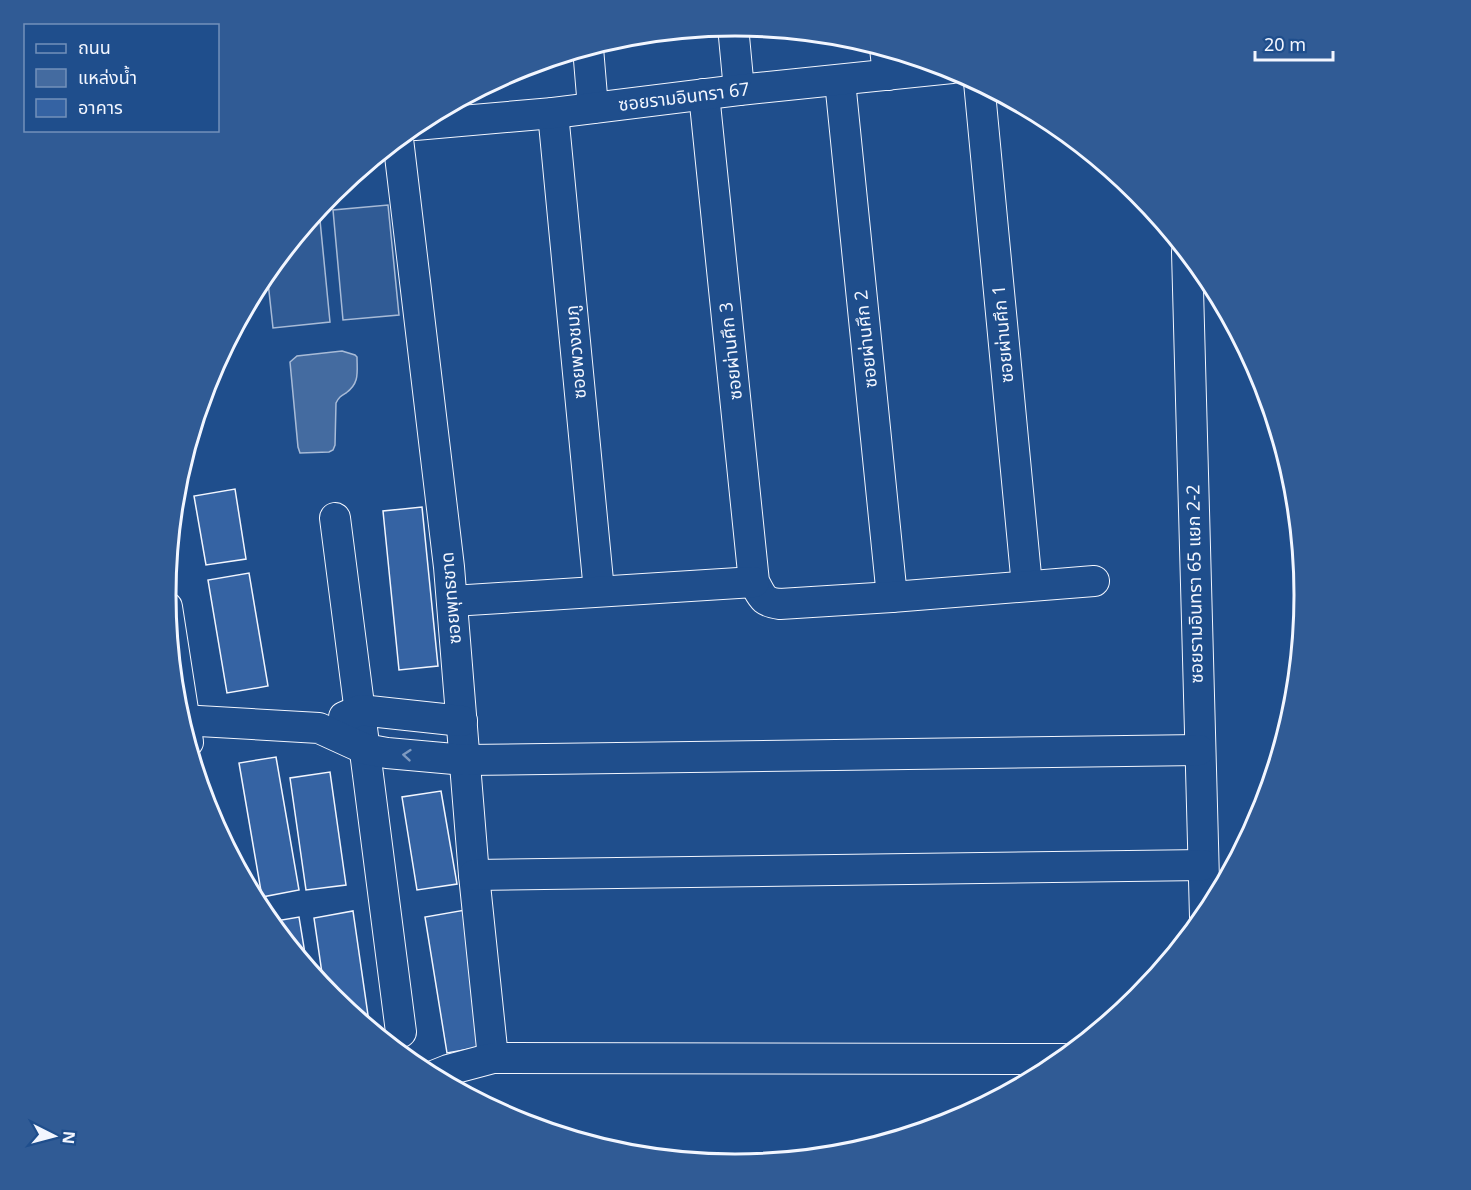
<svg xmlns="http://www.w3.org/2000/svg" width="1471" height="1190" font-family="'Noto Sans','Noto Sans Thai',sans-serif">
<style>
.built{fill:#305b95;stroke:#a8bbd7;stroke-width:1.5}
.water{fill:#446ba0;stroke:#a8bbd7;stroke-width:1.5}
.building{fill:#3563a3;stroke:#f2f6ff;stroke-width:1.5}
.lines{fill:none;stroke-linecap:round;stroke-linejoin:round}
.minor-casing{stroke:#f2f6ff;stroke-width:32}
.minor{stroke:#1f4e8c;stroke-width:30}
.oneway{stroke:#7e9ac0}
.labels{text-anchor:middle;stroke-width:4.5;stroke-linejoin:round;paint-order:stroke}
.street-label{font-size:18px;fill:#f2f6ff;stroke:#1f4e8c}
.rim{fill:none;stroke:#f2f6ff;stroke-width:3}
</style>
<rect width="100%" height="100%" fill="#1f4e8c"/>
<!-- built -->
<g class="built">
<polygon points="388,205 399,315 343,320 333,210"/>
<polygon points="319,210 330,322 273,328 267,273"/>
</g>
<!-- water -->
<path class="water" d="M342,351L355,355L357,357C357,372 360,383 346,393C341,396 339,397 336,403L335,445L333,450L329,452L300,453L298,447L290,362L297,356Z"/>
<!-- building -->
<g class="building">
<polygon points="235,489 246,559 206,565 194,496"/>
<polygon points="422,507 438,666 399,670 383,511"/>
<polygon points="249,573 268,686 227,693 208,580"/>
<polygon points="276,757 299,890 262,897 239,763"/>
<polygon points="330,772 346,885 306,890 290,778"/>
<polygon points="441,791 457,884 417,890 402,797"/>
<polygon points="465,910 487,1046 447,1053 425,917"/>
<polygon points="353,911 370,1029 333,997 324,987 314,918"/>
<polygon points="299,917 307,966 270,922"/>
</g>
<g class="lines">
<!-- minor casing -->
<g class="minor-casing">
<g id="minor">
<polyline points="733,26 739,90"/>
<polyline points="588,48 593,108"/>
<polyline points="885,48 888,75"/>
<polyline points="840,81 892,597"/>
<polyline points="979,82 1027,586"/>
<path d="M704,94L754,582C762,596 762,602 780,604L892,597L1094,581"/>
<polyline points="553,113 599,591"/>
<polyline points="415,125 553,113 739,90 952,68"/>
<polyline points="398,139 449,567 474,875 493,1058"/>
<polyline points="1187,252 1205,917"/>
<polyline points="335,518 401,1032"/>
<polyline points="452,601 754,582"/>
<polyline points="167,607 188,742"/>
<polyline points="344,717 360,710 462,721"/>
<polyline points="181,720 319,728 365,749 387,753 465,760 1199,750"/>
<polyline points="474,875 1203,865"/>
<polyline points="433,1076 448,1070 493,1058 1063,1059"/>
</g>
</g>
<!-- minor -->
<use href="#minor" class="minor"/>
</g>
<!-- one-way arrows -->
<defs><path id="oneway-chevron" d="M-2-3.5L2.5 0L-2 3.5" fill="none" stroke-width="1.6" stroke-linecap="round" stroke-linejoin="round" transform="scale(1.5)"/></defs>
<use class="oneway" href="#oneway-chevron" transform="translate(407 755) rotate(-175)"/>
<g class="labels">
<!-- street labels -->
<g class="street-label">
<text transform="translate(684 97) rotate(-7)" y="6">ซอยรามอินทรา 67</text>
<text transform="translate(1003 334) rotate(-95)" y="6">ซอยผ่านศึก 1</text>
<text transform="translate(866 339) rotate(-96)" y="6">ซอยผ่านศึก 2</text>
<text transform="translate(731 351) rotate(-96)" y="6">ซอยผ่านศึก 3</text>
<text transform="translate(576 352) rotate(-95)" y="6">ซอยพวงชมภู</text>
<text transform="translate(1195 584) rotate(-91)" y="6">ซอยรามอินทรา 65 แยก 2-2</text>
<text transform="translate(451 598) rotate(-95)" y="6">ซอยพุทธชาด</text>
</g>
</g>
<!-- crop -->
<path d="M0 0H1471V1190H0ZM176 595a559 559 0 1 1 1118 0a559 559 0 1 1-1118 0Z" fill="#305b95" fill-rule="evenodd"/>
<path class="rim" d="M176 595a559 559 0 1 1 1118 0a559 559 0 1 1-1118 0Z"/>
<!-- legend -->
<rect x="24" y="24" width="195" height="108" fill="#1f4e8c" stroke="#7391ba" stroke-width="1.5"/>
<rect x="36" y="44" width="30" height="9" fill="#1f4e8c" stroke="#7391ba" stroke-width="1.5"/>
<text x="78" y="54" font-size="18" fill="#f2f6ff">ถนน</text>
<rect x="36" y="69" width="30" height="18" fill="#446ba0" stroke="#7391ba" stroke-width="1.5"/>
<text x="78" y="84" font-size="18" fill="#f2f6ff">แหล่งน้ำ</text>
<rect x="36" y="99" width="30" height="18" fill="#3563a3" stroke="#7391ba" stroke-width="1.5"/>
<text x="78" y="114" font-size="18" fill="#f2f6ff">อาคาร</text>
<!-- north arrow -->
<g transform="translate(54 1136) rotate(96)" stroke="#1f4e8c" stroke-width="4.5" paint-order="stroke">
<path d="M0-4.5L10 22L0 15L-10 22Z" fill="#f2f6ff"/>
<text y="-9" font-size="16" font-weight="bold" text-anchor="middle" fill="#f2f6ff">N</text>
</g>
<!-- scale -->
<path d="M1255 51v9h78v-9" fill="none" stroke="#f2f6ff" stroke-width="3"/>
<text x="1264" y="51" font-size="18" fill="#f2f6ff" stroke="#1f4e8c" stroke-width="4.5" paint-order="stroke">20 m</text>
</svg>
